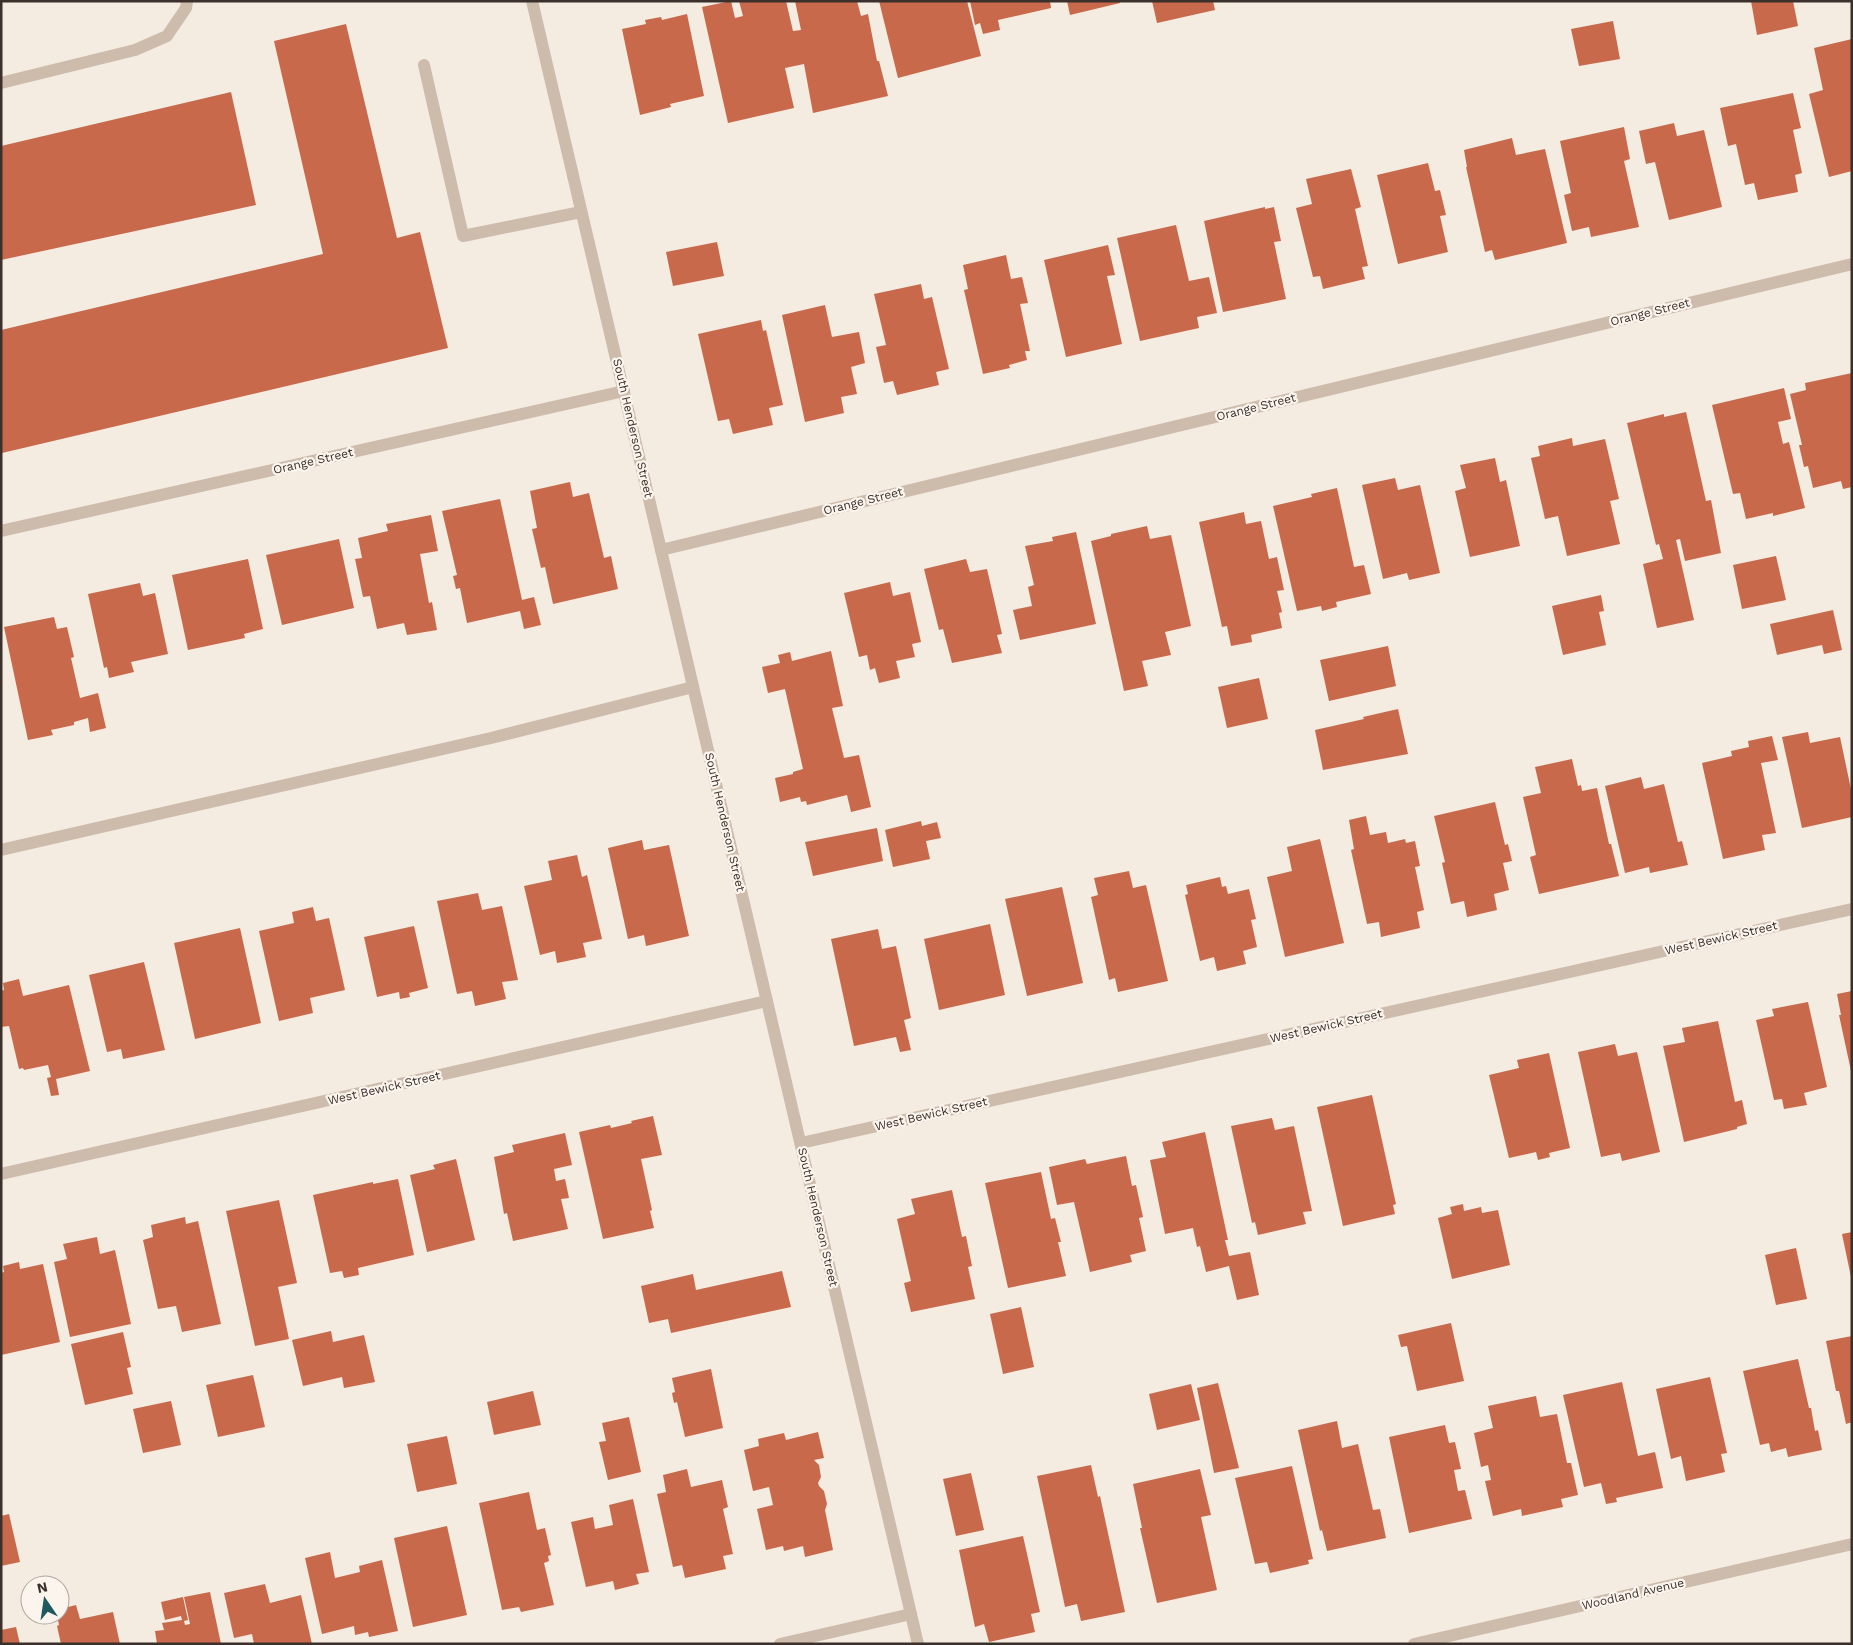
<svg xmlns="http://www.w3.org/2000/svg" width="1853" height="1645" font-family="'Work Sans',sans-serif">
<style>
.building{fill:#c8694b}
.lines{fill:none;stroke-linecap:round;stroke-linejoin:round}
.minor{stroke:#cdbbac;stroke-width:12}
.labels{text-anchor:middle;stroke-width:4.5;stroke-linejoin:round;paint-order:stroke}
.street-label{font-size:12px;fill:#3b302b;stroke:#fbf5ee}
</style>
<rect width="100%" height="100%" fill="#f4ebe1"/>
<!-- building -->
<g class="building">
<polygon points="731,1 735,18 743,16 739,1 786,1 793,31 801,30 795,1 857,1 861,16 868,14 877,61 879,61 888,96 813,113 804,64 785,68 794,108 728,123 702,7"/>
<polygon points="879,1 967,1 981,56 898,78"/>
<polygon points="970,1 1050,1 1051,8 998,20 1000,30 983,34 980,23 975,25"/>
<polygon points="1067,1 1120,1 1120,3 1070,15"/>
<polygon points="1152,1 1213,1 1215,10 1157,23"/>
<polygon points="1751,1 1793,1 1798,26 1757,35"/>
<polygon points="687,14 704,96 670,104 671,107 640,115 622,29 646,24 645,20 661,17 662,20"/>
<polygon points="1613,21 1620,59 1579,66 1571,29"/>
<polygon points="346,24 397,238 420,232 448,348 2,453 1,330 323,254 274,41"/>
<polygon points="1852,39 1852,171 1829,177 1809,94 1823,90 1814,48"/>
<polygon points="231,92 256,205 1,260 1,146"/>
<polygon points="1793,93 1801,128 1793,130 1802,173 1795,175 1798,192 1758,200 1754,183 1745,185 1736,144 1728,146 1720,108"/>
<polygon points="1674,123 1677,136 1704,130 1722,207 1669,220 1655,162 1646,164 1639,131"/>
<polygon points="1624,127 1630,159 1624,161 1639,227 1591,237 1589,227 1572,231 1564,195 1571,193 1560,141"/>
<polygon points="1512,138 1516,155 1545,149 1567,243 1495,260 1492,250 1485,252 1466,167 1467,167 1464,150"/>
<polygon points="1428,163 1435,191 1440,190 1446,215 1440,216 1448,252 1398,264 1377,175"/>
<polygon points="1351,169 1361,207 1355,209 1368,266 1362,267 1365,279 1323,289 1320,276 1313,277 1296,208 1312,204 1306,179"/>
<polygon points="1265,207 1265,209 1274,207 1281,241 1274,242 1286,299 1223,312 1204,221"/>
<polygon points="1176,225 1189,281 1209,277 1217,313 1197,317 1199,328 1140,341 1117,238"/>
<polygon points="717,242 724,276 673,286 666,252"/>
<polygon points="1108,245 1115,275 1107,276 1122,344 1066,357 1044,260"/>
<polygon points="1006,255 1011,279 1022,277 1028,303 1020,304 1030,351 1025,351 1027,360 1009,365 1010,368 983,374 964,290 968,289 963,265"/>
<polygon points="921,284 924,299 932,297 949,369 936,372 939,385 897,395 893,381 884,383 876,347 886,345 874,294"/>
<polygon points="825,305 832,337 859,332 865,363 851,367 857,394 841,397 844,413 805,422 782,315"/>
<polygon points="761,320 763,331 766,330 783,405 769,408 773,425 733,434 729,419 718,421 698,334"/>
<polygon points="1852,373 1852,487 1843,489 1841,481 1813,488 1808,466 1804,467 1799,445 1802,445 1790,394 1806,390 1805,383"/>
<polygon points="1784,388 1791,419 1778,422 1783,444 1789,442 1805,508 1773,516 1773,513 1746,519 1740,493 1733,494 1712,405"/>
<polygon points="1686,412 1706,501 1711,500 1721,553 1685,561 1680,539 1676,540 1694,620 1657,628 1643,564 1663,559 1659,544 1656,545 1627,423 1664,414 1664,417"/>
<polygon points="1572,438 1573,446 1605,439 1619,499 1610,501 1620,544 1567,556 1558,516 1545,519 1531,458 1540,456 1538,446"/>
<polygon points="1495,458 1500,482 1506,480 1520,546 1470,557 1455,491 1466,488 1460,465"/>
<polygon points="1395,478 1398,490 1420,485 1440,573 1409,580 1407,573 1383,579 1362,485"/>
<polygon points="570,482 573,497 589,493 604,558 611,556 618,589 553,604 545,567 541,568 532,529 537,528 530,491"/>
<polygon points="1337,488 1354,567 1364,565 1371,594 1336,602 1337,607 1322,611 1321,606 1297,611 1273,506 1312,497 1311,494"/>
<polygon points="500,499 522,600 534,597 541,625 524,629 520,611 467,623 460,588 456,589 453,576 457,575 442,511"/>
<polygon points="1244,512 1246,524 1261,521 1269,559 1277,557 1284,590 1277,591 1282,612 1279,613 1282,628 1251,635 1252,642 1231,646 1227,626 1222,627 1199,522"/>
<polygon points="431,515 438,551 420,554 429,603 432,602 437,630 407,635 404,623 377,629 370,596 363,597 355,559 362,558 358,538 388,531 386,524"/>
<polygon points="1147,526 1150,539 1171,535 1191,626 1165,632 1171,655 1142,661 1148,686 1124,691 1091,541 1111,536 1111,534"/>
<polygon points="1076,532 1096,624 1020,640 1013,610 1032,606 1028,587 1034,585 1025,546 1053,541 1052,537"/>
<polygon points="339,539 354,608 282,625 266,555"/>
<polygon points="1776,556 1786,600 1742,609 1733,565"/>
<polygon points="248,559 263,629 244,634 245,638 188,650 172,575"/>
<polygon points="966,559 970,572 987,569 1002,634 997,635 1002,653 952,663 943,629 939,630 924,569"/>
<polygon points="890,582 893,596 910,592 921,642 912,644 915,657 896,661 900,678 879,683 875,668 870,670 867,655 859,657 844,593"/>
<polygon points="140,583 143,596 155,593 168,654 131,662 134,672 109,678 107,667 104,668 88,594"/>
<polygon points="1601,595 1604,611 1599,612 1606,645 1563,655 1552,606"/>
<polygon points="1833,610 1842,650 1824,654 1822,645 1777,655 1770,624"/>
<polygon points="54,617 57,629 67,627 74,657 71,658 80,698 98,693 106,728 90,732 88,718 74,722 74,725 51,730 53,735 28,740 4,627"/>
<polygon points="1388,646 1396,686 1329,701 1320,660"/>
<polygon points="831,651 843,706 832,708 844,758 859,755 871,807 851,812 847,795 807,805 806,801 801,802 800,797 780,802 775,778 793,774 793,772 803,769 785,689 768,693 762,667 780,663 778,655 790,652 792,661"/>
<polygon points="1259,678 1268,719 1227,728 1218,687"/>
<polygon points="1398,709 1408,754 1323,770 1315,730 1364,719 1363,717"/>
<polygon points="1808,732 1810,743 1840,737 1852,794 1852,817 1802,828 1782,737"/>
<polygon points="1772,736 1778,760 1761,763 1776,833 1762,835 1765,850 1723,859 1702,763 1732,756 1731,751 1749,747 1748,741"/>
<polygon points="1572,759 1578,786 1581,785 1582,791 1597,788 1609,844 1611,844 1619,876 1539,894 1530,857 1536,855 1523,797 1541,793 1535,767"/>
<polygon points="1641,777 1644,789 1664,784 1678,842 1682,841 1688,865 1650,873 1649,867 1625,873 1605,786"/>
<polygon points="1495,802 1505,845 1508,844 1512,861 1503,863 1509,890 1494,894 1497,910 1467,917 1464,901 1451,904 1442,863 1445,862 1434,816"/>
<polygon points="1366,816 1370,835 1386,832 1388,843 1405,839 1406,843 1415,841 1420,866 1415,867 1424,910 1417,912 1420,928 1381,937 1379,922 1367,924 1351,850 1354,849 1349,820"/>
<polygon points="921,821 922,826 937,822 941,838 926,841 930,859 893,867 885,830"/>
<polygon points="877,828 883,861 813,876 805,842"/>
<polygon points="1320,839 1344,943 1285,957 1267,877 1292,871 1287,847"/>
<polygon points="642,840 644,850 669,845 689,936 646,946 644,935 628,939 608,848"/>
<polygon points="577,855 582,877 587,875 602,939 583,943 586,957 557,963 555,951 540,955 524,886 552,880 548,861"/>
<polygon points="1129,871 1133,888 1146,885 1168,981 1118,992 1115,978 1109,980 1091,897 1098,895 1094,878"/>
<polygon points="1220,877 1222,887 1226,886 1228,894 1249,889 1256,919 1251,920 1257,947 1243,951 1246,964 1217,971 1214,957 1200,961 1185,895 1188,894 1186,885"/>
<polygon points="1062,887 1083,983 1027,996 1005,899"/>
<polygon points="478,893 482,910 502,906 518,980 502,982 506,999 475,1006 472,991 457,994 437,901"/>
<polygon points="313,907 316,921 329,918 345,990 310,998 313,1013 279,1021 259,931 294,923 292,912"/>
<polygon points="990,924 1005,995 939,1010 924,939"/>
<polygon points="414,926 428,988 409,993 410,997 400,999 399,992 377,997 364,937"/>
<polygon points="240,928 261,1023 195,1039 174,943"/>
<polygon points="878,929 882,949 896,946 911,1018 904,1020 911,1050 900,1052 896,1037 854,1046 831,939"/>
<polygon points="144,962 165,1050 123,1059 121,1049 107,1052 89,975"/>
<polygon points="19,979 23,996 69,985 90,1071 56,1079 59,1095 51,1096 47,1078 51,1077 48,1065 24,1070 23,1068 19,1069 9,1026 1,1027 1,991 4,990 3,983"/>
<polygon points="1852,991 1852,1071 1851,1071 1839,1015 1841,1015 1837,994"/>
<polygon points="1808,1002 1827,1087 1804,1093 1807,1105 1784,1109 1782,1099 1774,1100 1756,1020 1774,1016 1772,1009"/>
<polygon points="1718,1021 1735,1102 1742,1100 1747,1124 1737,1127 1737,1129 1684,1142 1663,1046 1685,1042 1682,1028"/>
<polygon points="1615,1044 1618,1056 1637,1052 1660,1152 1622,1161 1620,1153 1601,1157 1578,1052"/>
<polygon points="1549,1053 1570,1148 1549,1153 1550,1157 1538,1160 1536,1152 1509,1158 1489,1075 1519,1068 1517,1060"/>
<polygon points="1372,1095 1396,1204 1393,1205 1395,1214 1343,1226 1317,1107"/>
<polygon points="653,1116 662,1155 641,1159 652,1210 650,1211 654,1228 603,1239 579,1132 610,1125 611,1128 632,1123 631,1121"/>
<polygon points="1272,1118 1275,1130 1294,1126 1312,1211 1303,1212 1306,1224 1258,1235 1255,1222 1252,1223 1231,1126"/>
<polygon points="1205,1132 1228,1240 1225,1240 1229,1256 1250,1252 1259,1295 1237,1300 1229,1266 1206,1272 1200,1246 1197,1247 1193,1228 1165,1234 1150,1160 1166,1157 1162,1142"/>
<polygon points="565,1133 572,1165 554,1169 556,1181 565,1179 569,1198 561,1199 568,1229 513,1241 507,1213 504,1214 494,1157 514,1152 512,1145"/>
<polygon points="1126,1156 1132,1186 1136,1185 1143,1217 1139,1218 1146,1251 1130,1255 1132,1262 1090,1272 1074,1202 1057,1205 1049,1167 1085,1159 1087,1164"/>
<polygon points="456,1159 475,1240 427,1252 410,1175 435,1169 433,1165"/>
<polygon points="1041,1172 1051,1219 1055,1218 1061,1242 1058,1242 1066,1276 1008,1288 985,1183"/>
<polygon points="398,1179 414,1255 358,1268 359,1275 344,1278 342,1271 330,1273 313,1195 373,1182 373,1184"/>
<polygon points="952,1190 962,1237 966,1236 972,1266 968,1267 975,1299 911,1312 904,1283 911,1281 897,1219 915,1214 911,1199"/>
<polygon points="279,1200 297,1283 278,1287 289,1339 255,1346 226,1211"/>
<polygon points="1463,1204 1464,1211 1481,1207 1482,1213 1498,1210 1510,1265 1452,1279 1438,1218 1452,1214 1450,1207"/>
<polygon points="185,1217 186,1224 198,1221 221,1324 182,1332 176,1306 158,1309 143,1240 153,1237 151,1225"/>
<polygon points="1852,1232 1852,1277 1851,1277 1842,1234"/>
<polygon points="97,1237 100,1254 115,1250 131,1324 70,1337 54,1262 67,1259 63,1244"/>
<polygon points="1796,1248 1807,1299 1776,1305 1765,1255"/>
<polygon points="19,1262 20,1269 43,1264 60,1342 1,1355 1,1273 4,1272 3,1266"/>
<polygon points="782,1271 791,1307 671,1333 668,1319 649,1323 641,1286 693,1274 696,1290"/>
<polygon points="1021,1307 1034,1367 1003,1374 990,1314"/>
<polygon points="1451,1323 1464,1381 1417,1391 1407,1346 1401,1347 1398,1335"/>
<polygon points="331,1331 333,1342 364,1335 375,1382 344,1388 342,1377 303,1386 292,1340"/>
<polygon points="123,1332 131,1367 127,1368 133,1394 85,1405 71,1344"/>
<polygon points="1852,1336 1852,1422 1846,1424 1839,1391 1836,1391 1826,1341"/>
<polygon points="1798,1359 1809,1408 1811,1408 1815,1431 1818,1430 1822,1450 1788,1457 1786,1448 1771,1452 1769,1443 1760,1445 1743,1371"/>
<polygon points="711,1369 723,1428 685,1437 677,1402 674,1403 672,1393 675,1392 672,1378"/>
<polygon points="253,1375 265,1427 218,1437 206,1385"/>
<polygon points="1710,1377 1727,1453 1721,1454 1725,1472 1686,1481 1681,1456 1671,1459 1656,1389"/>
<polygon points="1622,1382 1638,1456 1655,1452 1663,1488 1616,1498 1617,1502 1606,1504 1601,1483 1584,1487 1563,1395"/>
<polygon points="1218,1383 1239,1468 1214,1473 1197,1388"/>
<polygon points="1191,1384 1200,1420 1157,1430 1149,1394"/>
<polygon points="533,1391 541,1425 494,1435 487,1402"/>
<polygon points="1536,1396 1540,1417 1557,1414 1567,1463 1571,1463 1578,1495 1561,1499 1563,1507 1522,1516 1521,1509 1493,1516 1485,1481 1491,1480 1488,1465 1481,1467 1474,1433 1493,1428 1488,1406"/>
<polygon points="171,1401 181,1445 143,1453 133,1409"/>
<polygon points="629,1417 641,1472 608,1480 599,1442 606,1441 602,1423"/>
<polygon points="1337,1421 1342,1448 1358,1444 1373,1510 1380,1509 1386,1538 1327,1551 1322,1530 1320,1531 1298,1430"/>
<polygon points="1445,1425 1449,1443 1455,1442 1461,1469 1454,1470 1458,1491 1465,1490 1472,1519 1409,1533 1389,1437"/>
<polygon points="818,1432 824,1458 814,1460 819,1465 821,1477 818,1483 819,1486 824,1491 827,1504 825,1510 833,1550 805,1557 803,1546 784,1551 783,1546 766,1550 757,1509 773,1505 769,1487 753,1491 744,1450 759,1446 758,1439 784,1433 786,1440"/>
<polygon points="447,1436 457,1484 417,1492 407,1444"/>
<polygon points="1091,1465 1098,1497 1100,1496 1125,1612 1081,1621 1077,1604 1065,1607 1037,1476"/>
<polygon points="1292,1466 1313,1559 1308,1560 1309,1564 1270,1573 1267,1562 1255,1564 1235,1478"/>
<polygon points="687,1469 691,1487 722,1480 728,1507 723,1509 733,1554 723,1556 726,1569 685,1578 682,1565 673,1567 657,1494 666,1492 663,1475"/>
<polygon points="1200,1469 1211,1515 1201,1517 1217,1590 1157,1603 1140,1528 1142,1528 1133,1484"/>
<polygon points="971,1473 984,1530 956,1536 943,1479"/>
<polygon points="529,1492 537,1530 545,1528 551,1555 548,1556 549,1561 544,1563 554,1605 521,1612 519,1607 502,1610 479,1503"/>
<polygon points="633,1499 649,1572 636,1574 639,1584 615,1590 613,1581 586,1587 571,1522 593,1517 595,1529 613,1525 609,1505"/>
<polygon points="9,1514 20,1562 1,1566 1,1516"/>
<polygon points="447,1526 467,1615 413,1627 394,1538"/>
<polygon points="1023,1536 1040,1612 1031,1614 1035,1632 989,1642 984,1624 975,1627 959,1550"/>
<polygon points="330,1552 335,1578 360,1572 359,1566 382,1560 398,1631 369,1637 368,1632 355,1635 354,1626 322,1634 305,1558"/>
<polygon points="265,1584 270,1603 301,1595 312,1644 254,1644 252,1634 234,1638 224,1593"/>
<polygon points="210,1592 221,1644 157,1644 155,1631 164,1630 162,1623 182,1620 181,1616 165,1620 161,1602 183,1597 188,1620 184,1621 185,1625 190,1624 184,1597"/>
<polygon points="76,1605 80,1619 113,1612 120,1644 61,1644 57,1626 59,1625 57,1615 60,1615 60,1609"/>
<polygon points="16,1627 20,1644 1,1644 1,1630"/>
</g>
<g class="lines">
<!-- minor -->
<g class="minor">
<polyline points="532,1 918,1644"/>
<polyline points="424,65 463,236 581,212"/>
<polyline points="1,83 135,50 167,36 186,8 187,1"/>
<polyline points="1,531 624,391"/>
<polyline points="661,550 1852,264"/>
<polyline points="1,850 491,738 693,687"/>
<polyline points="801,1143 1852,909"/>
<polyline points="1,1174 767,1001"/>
<polyline points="780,1644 911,1614"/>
<polyline points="1414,1644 1852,1544"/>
</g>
</g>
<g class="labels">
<!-- street labels -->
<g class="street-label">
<text transform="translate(1650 312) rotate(-14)" y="4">Orange Street</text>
<text transform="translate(1256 407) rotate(-14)" y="4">Orange Street</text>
<text transform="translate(633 428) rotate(77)" y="4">South Henderson Street</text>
<text transform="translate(313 461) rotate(-13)" y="4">Orange Street</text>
<text transform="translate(863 501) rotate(-14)" y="4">Orange Street</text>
<text transform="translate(725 822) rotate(77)" y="4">South Henderson Street</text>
<text transform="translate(1721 938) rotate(-13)" y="4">West Bewick Street</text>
<text transform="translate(1326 1026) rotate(-13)" y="4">West Bewick Street</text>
<text transform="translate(384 1088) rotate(-13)" y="4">West Bewick Street</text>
<text transform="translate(931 1114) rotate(-13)" y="4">West Bewick Street</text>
<text transform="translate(818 1217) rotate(77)" y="4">South Henderson Street</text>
<text transform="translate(1633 1594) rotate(-13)" y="4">Woodland Avenue</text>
</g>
</g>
<!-- border -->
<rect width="1853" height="1645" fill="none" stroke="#3b302b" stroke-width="5"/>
<!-- north arrow -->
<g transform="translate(45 1600) rotate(347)"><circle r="24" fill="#fbf5ee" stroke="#aea6a0"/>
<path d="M0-4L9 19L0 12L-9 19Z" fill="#1f5a5e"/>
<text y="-8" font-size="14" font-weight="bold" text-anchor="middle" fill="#3b302b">N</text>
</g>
</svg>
